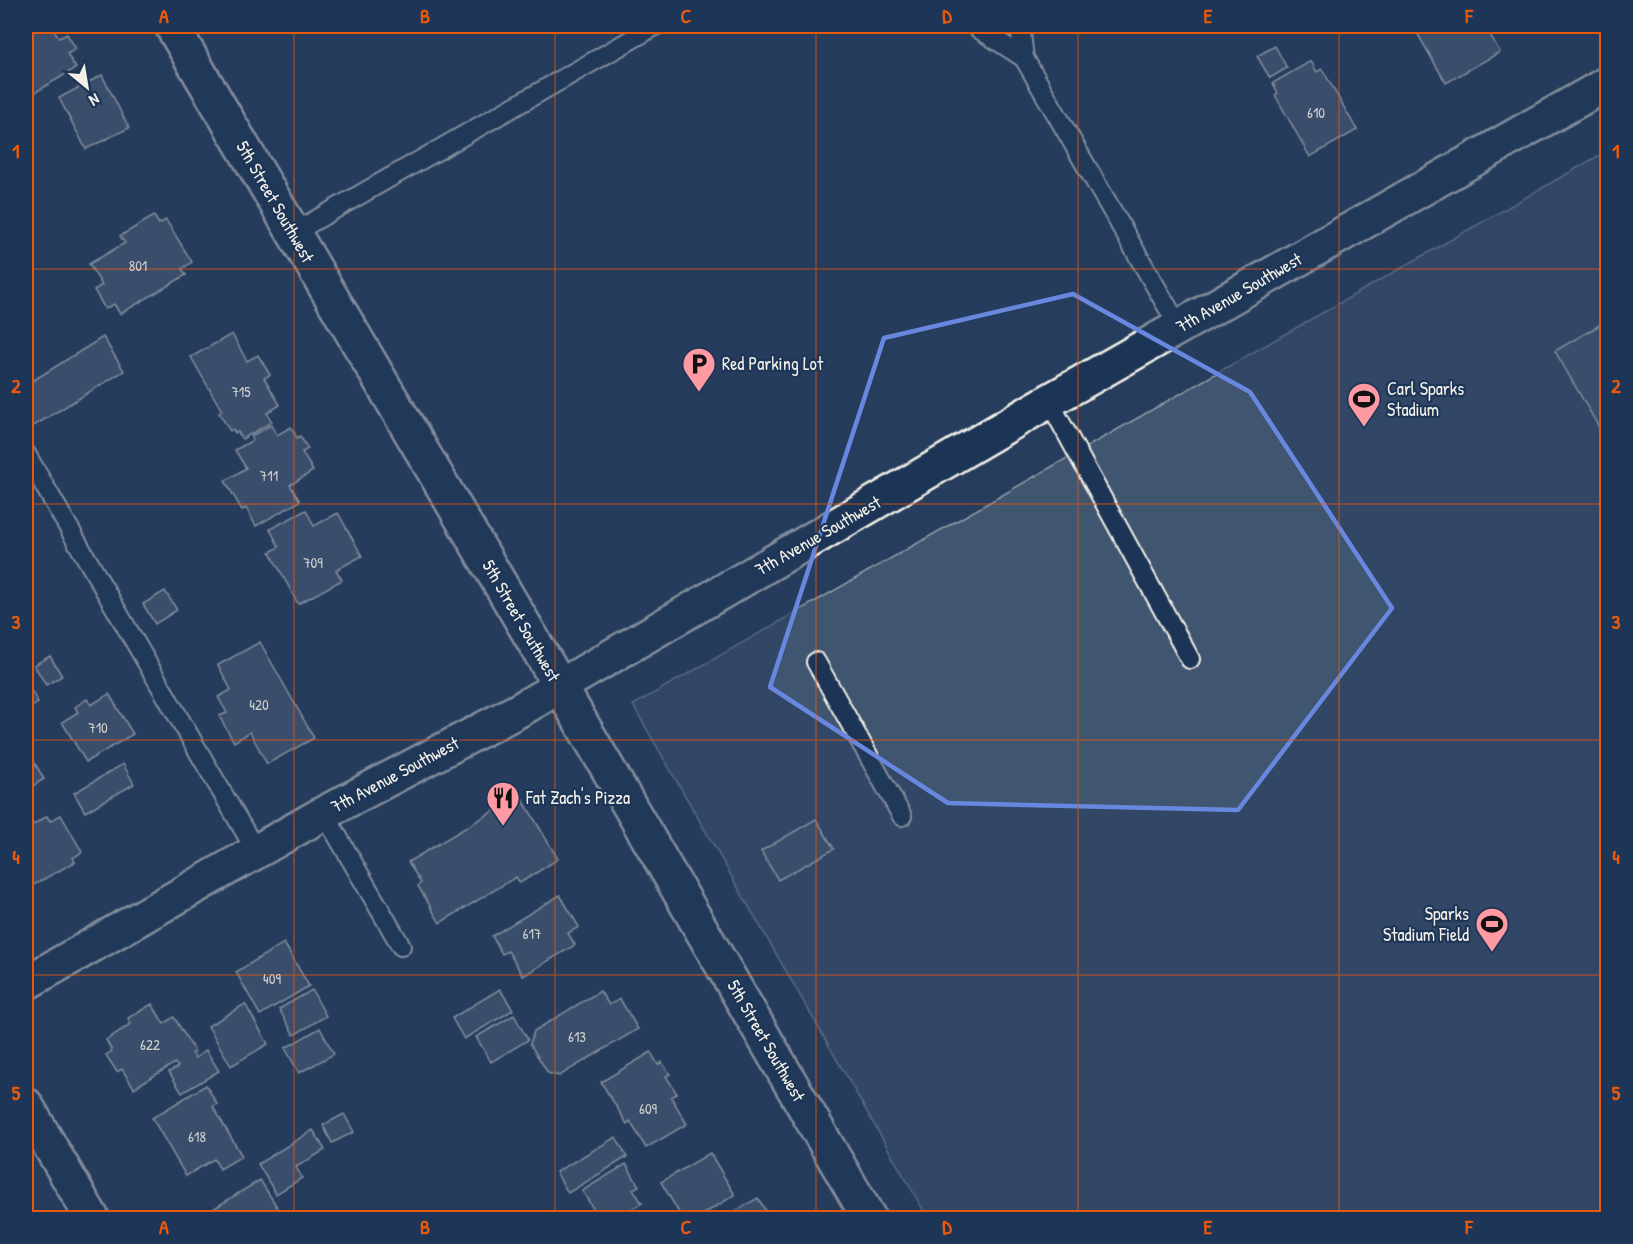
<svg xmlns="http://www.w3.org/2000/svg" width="1633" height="1244" font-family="'Patrick Hand',sans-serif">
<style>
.green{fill:#40546f;stroke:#9aa2ac;stroke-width:1.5}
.building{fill:#52647b;stroke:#f4f1e8;stroke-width:1.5}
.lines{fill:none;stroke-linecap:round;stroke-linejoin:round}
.service-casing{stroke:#f4f1e8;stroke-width:22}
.minor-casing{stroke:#f4f1e8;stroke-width:38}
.tertiary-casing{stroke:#f4f1e8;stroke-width:38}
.secondary-casing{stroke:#f4f1e8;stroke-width:38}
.service{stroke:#1d3557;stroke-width:18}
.minor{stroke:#1d3557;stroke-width:33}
.tertiary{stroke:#1d3557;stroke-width:33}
.secondary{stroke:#1d3557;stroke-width:33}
.marked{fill:none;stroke:#6887de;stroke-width:4.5;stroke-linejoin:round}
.grid{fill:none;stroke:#e8590c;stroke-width:1.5;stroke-opacity:0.55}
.labels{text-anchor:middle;stroke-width:4.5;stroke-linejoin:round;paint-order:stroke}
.number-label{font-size:15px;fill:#cccecd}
.street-label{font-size:18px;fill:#f4f1e8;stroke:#1d3557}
.poi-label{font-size:18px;fill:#f4f1e8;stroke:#1d3557;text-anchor:start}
.neatline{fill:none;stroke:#e8590c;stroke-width:2}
.grid-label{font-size:20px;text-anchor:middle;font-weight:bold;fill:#e8590c}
</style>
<rect width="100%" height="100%" fill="#263d5d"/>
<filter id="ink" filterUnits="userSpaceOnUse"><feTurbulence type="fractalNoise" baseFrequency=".0167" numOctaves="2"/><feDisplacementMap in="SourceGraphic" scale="12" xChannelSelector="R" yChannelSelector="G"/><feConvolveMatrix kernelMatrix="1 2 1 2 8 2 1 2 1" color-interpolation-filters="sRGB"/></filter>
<g filter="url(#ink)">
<!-- green -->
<polygon class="green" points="1607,151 1607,1218 928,1218 633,705"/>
<!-- building -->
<g class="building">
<polygon points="29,26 52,26 59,38 67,34 76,49 67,54 76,68 26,98 26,27"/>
<polygon points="1413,26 1485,26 1500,52 1446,83"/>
<polygon points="1275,46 1287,68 1270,78 1257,56"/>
<polygon points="1311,61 1317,72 1322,69 1357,130 1310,157 1275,95 1278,93 1273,83"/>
<polygon points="102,75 129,128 86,149 59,98"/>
<polygon points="154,216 159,224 166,220 192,262 182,269 186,275 120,314 114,304 105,309 94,290 102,285 89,264 125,243 120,236"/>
<polygon points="1603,323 1608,331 1608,443 1555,351"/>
<polygon points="232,334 247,361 258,355 270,375 264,378 280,405 267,413 272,422 242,439 238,432 235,433 233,429 230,431 219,413 222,411 191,357"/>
<polygon points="103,337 124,371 32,427 26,415 26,385"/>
<polygon points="271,425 277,435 291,427 297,438 300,436 308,449 302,452 313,471 290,485 300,501 256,526 246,508 242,510 225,481 246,468 235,450 253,440 251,436"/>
<polygon points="306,510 314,526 338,513 362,556 336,570 342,580 298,604 270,552 279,547 270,529"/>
<polygon points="165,591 177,610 155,624 143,604"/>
<polygon points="260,642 314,738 267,764 250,732 234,742 219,716 227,713 218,697 231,690 218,665"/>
<polygon points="50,656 62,676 46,685 34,665"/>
<polygon points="26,681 38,703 26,710"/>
<polygon points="109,694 133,734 86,762 62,722 78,712 75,707 87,699 91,705"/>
<polygon points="26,748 44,779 28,789 33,797 26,802"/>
<polygon points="123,764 134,784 85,812 74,793"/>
<polygon points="520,795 558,859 520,883 516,877 440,923 418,886 421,883 408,862"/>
<polygon points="61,815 82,852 73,858 75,862 26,889 26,829 47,816 50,821"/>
<polygon points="816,819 834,849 778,880 761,851"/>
<polygon points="560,895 579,927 568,933 575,945 523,976 508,951 502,954 492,936"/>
<polygon points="284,943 309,986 260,1015 236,972"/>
<polygon points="500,989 513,1010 464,1039 452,1018"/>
<polygon points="312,990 326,1016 294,1035 279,1009"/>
<polygon points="600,991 609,1005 620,999 638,1029 559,1076 548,1073 530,1044 534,1031"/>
<polygon points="152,1004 164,1024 174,1017 195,1052 192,1053 195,1058 206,1050 219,1071 182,1093 169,1072 178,1067 175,1063 134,1088 122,1069 117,1072 106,1055 112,1051 106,1040 131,1024 128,1018"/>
<polygon points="245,1004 268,1044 231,1066 208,1026"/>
<polygon points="514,1015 528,1040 491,1062 476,1037"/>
<polygon points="320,1028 334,1054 299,1073 285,1048"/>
<polygon points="651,1052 658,1065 662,1062 670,1074 666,1076 677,1094 671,1097 687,1124 646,1148 630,1121 627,1124 601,1082"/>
<polygon points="206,1085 217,1104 213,1107 242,1156 220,1169 214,1159 186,1176 152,1118"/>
<polygon points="344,1114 354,1132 332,1143 323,1125"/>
<polygon points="313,1130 325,1150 296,1167 302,1178 276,1194 258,1164"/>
<polygon points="616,1137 627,1157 568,1193 556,1172"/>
<polygon points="710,1153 735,1195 697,1218 682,1218 661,1182"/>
<polygon points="626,1164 639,1186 633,1189 642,1203 617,1218 599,1218 582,1191"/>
<polygon points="260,1180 284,1218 219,1218 213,1209"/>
<polygon points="758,1198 770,1218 723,1218"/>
</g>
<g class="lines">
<!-- service casing -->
<g class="service-casing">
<g id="service">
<polyline points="977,26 979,29 1024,58"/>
<polyline points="1020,26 1024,58 1179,327"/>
<polyline points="293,233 655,26"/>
<polyline points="1049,401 1190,659"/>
<polyline points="26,454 256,851"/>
<polyline points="816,662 902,816"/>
<polyline points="324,813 401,946"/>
</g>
</g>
<!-- minor casing -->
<g class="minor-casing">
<polyline id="minor" points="26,1105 92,1218"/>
</g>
<!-- tertiary casing -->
<g class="tertiary-casing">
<polyline id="tertiary" points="26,983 324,813 521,709 1049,401 1608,83"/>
</g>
<!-- secondary casing -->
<g class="secondary-casing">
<polyline id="secondary" points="172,26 536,645 869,1218"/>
</g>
<!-- service -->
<use href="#service" class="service"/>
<!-- minor -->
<use href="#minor" class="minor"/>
<!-- tertiary -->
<use href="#tertiary" class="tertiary"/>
<!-- secondary -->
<use href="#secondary" class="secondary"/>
</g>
</g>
<!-- marked area -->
<path d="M0 0H1633V1244H0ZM1073,294L1250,392L1392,608L1238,810L948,803L770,687L884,338Z" fill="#263d5d" fill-opacity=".55" fill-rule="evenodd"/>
<path class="marked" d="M1073,294L1250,392L1392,608L1238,810L948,803L770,687L884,338Z"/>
<!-- grid -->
<path class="grid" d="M294,26V1218M555,26V1218M816,26V1218M1078,26V1218M1339,26V1218M26,269H1608M26,504H1608M26,740H1608M26,975H1608"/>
<!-- icons -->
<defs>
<g id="parking-pin" transform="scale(1.725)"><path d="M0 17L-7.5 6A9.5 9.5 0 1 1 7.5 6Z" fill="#ff9aa2" stroke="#1d3557"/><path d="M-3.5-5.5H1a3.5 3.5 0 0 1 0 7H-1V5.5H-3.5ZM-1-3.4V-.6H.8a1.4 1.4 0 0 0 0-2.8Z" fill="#111"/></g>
<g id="stadium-pin" transform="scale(1.725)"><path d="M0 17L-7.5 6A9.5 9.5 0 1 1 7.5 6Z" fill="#ff9aa2" stroke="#1d3557"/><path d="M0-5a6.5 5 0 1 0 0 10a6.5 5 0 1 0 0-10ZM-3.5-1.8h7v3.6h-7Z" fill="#111"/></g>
<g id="restaurant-pin" transform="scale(1.725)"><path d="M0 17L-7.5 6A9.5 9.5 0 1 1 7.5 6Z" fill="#ff9aa2" stroke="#1d3557"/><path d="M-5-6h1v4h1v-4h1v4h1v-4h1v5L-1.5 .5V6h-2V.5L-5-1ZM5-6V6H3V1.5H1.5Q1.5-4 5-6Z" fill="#111"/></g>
</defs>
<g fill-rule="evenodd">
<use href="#parking-pin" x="699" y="364"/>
<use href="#stadium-pin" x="1364" y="399"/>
<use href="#restaurant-pin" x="503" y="798"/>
<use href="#stadium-pin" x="1492" y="924"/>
</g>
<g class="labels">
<!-- number labels -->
<g class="number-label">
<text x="1316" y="118">610</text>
<text x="138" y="271">801</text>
<text x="241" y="397">715</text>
<text x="269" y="481">711</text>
<text x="313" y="568">709</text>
<text x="259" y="710">420</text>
<text x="98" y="733">710</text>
<text x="532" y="939">617</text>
<text x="272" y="984">409</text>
<text x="577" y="1042">613</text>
<text x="150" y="1050">622</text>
<text x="648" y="1114">609</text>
<text x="197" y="1142">618</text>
</g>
<!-- street labels -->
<g class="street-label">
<text transform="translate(275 202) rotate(60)" y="6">5th Street Southwest</text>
<text transform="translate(1239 293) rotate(-30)" y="6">7th Avenue Southwest</text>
<text transform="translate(818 536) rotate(-30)" y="6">7th Avenue Southwest</text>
<text transform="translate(521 621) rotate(60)" y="6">5th Street Southwest</text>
<text transform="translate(395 775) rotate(-28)" y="6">7th Avenue Southwest</text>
<text transform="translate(766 1041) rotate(60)" y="6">5th Street Southwest</text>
</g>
<!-- poi labels -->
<g class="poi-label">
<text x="722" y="370">Red Parking Lot</text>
<text x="1387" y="395">Carl Sparks<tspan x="1387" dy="21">Stadium</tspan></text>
<text x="526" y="804">Fat Zach's Pizza</text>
<text x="1469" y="920" text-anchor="end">Sparks<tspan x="1469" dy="21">Stadium Field</tspan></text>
</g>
</g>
<!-- margin -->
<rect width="1633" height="1244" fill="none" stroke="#1d3557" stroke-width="66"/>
<!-- north arrow -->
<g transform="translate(87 87) rotate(150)" stroke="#1d3557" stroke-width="4.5" paint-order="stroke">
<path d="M0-4.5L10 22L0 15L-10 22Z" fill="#f4f1e8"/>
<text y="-9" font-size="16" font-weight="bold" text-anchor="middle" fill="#f4f1e8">N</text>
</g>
<rect x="33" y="33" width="1567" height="1178" class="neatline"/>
<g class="grid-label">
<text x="164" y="23">A</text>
<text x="425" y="23">B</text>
<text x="686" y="23">C</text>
<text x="947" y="23">D</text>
<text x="1208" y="23">E</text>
<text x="1469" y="23">F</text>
<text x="16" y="158">1</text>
<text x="1616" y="158">1</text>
<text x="16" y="393">2</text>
<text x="1616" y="393">2</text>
<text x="16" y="629">3</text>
<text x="1616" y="629">3</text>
<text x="16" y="864">4</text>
<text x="1616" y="864">4</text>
<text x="16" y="1100">5</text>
<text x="1616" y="1100">5</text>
<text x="164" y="1234">A</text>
<text x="425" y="1234">B</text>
<text x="686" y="1234">C</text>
<text x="947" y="1234">D</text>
<text x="1208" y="1234">E</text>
<text x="1469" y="1234">F</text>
</g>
</svg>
